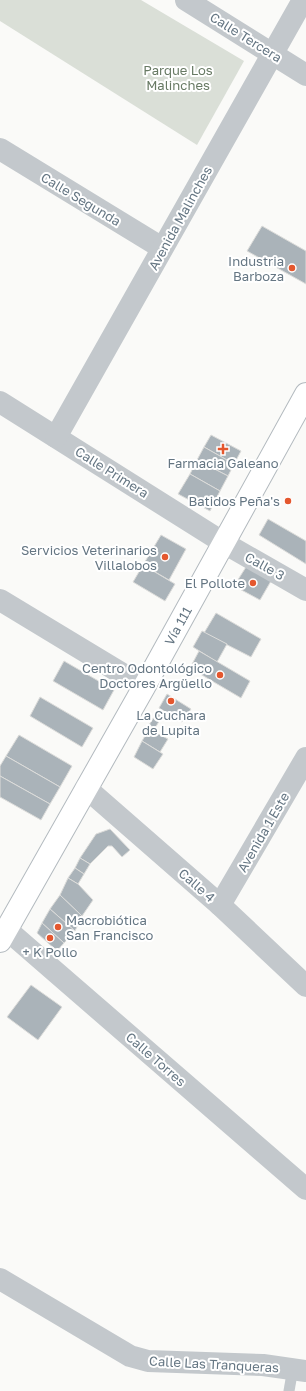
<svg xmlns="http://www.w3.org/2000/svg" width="306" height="1391" font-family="'Golos Text',sans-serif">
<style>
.green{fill:#dadfd7}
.building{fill:#aab3b9;stroke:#dcdcda}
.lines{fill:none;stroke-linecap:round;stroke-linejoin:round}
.secondary-casing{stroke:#b3babf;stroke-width:24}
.lane{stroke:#c3c8cc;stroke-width:11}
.street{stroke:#c3c8cc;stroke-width:22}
.secondary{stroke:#fff;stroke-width:22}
.poi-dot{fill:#e4572e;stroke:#fff;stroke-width:1.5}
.labels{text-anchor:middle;stroke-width:4;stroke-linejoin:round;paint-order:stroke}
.street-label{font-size:13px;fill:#657683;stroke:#fff}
.park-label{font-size:13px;fill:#687a64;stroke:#fff}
.poi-label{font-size:13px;fill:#657683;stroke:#fff;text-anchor:end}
</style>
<rect width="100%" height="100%" fill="#fafaf8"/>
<!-- green -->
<polygon class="green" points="0,0 141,0 244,61 197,145 0,21"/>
<!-- building -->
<g class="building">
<polygon points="262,226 306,251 306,284 247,251"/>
<polygon points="211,435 241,451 234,464 204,447"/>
<polygon points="204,447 234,464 228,476 197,460"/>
<polygon points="197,460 228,476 220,491 190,474"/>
<polygon points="190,474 220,491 210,511 178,494"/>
<polygon points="268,519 306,541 306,564 259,535"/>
<polygon points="161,535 186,549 169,580 143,565"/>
<polygon points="143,565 175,584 165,601 133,582"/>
<polygon points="246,567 271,581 260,600 234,586"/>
<polygon points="216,613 261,639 251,657 204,633"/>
<polygon points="202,631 227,644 217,662 193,647"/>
<polygon points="199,651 250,681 241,698 190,668"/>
<polygon points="64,661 114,690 103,710 53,681"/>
<polygon points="167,694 191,709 182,722 159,708"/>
<polygon points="40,697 93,728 82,747 30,716"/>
<polygon points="157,712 163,715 155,728 149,725"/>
<polygon points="149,729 168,739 160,752 142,741"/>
<polygon points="19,735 72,766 60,787 6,756"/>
<polygon points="142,741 163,754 153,769 134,757"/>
<polygon points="6,756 60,787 50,804 0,776 0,766"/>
<polygon points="0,776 50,804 41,820 0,797"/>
<polygon points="110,829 130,850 122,857 112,846 108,846 90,864 80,858 96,834"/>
<polygon points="80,858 90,864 84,874 75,868"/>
<polygon points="75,868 84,874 78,884 68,878"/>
<polygon points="68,878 78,884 93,900 82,916 60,895"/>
<polygon points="60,895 82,916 75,931 50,909"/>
<polygon points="50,909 75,931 64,943 42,923"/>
<polygon points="42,923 64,943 57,951 37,933"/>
<polygon points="31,985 62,1007 38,1040 7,1017"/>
</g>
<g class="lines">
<!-- secondary casing -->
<g class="secondary-casing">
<g id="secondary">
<path id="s1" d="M0,941L144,687L306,394"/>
</g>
</g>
<!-- lane -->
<polyline class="lane" points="289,1391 293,1368"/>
<!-- street -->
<g class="street">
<polyline points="186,0 306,75"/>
<polyline points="0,149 162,248"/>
<polyline points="0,402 224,543 306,590"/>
<polyline points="56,437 303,0"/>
<polyline points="0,600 144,687"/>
<polyline points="86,788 220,905 306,986"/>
<polyline points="220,905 306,758"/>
<polyline points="6,929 306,1189"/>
<polyline points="0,1279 130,1356 148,1361 263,1365 306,1371"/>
</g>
<!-- secondary -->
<use href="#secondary" class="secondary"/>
</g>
<!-- markers -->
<g class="poi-dot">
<circle cx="292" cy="268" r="4"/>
<path d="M221 443h4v4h4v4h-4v4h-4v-4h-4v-4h4z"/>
<circle cx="288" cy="501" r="4"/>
<circle cx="165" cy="557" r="4"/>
<circle cx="253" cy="583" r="4"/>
<circle cx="220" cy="675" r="4"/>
<circle cx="171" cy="701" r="4"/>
<circle cx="58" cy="927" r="4"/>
<circle cx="50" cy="938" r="4"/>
</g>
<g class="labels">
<!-- street labels -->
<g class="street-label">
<text transform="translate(246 37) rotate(32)" y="5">Calle Tercera</text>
<text transform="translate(81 199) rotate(31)" y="5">Calle Segunda</text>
<text transform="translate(180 218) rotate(-61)" y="5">Avenida Malinches</text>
<text transform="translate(112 472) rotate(32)" y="5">Calle Primera</text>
<text transform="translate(265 566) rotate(29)" y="5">Calle 3</text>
<text dy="5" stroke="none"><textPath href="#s1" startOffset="362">Vía 111</textPath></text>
<text transform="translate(263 832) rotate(-60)" y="5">Avenida 1 Este</text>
<text transform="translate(197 885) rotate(41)" y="5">Calle 4</text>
<text transform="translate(156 1059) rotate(41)" y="5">Calle Torres</text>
<text transform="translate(214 1364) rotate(3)" y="5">Calle Las Tranqueras</text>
</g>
<!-- park labels -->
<g class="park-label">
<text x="178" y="75">Parque Los<tspan x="178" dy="15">Malinches</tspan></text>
</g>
<!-- poi labels -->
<g class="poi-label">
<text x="284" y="266">Industria<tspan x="284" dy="15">Barboza</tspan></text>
<text x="223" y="468" text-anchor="middle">Farmacia Galeano</text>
<text x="280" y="506">Batidos Peña's</text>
<text x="157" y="555">Servicios Veterinarios<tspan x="157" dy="15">Villalobos</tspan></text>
<text x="245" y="588">El Pollote</text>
<text x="212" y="673">Centro Odontológico<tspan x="212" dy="15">Doctores Argüello</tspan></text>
<text x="171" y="720" text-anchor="middle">La Cuchara<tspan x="171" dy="15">de Lupita</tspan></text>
<text x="66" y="925" text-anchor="start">Macrobiótica<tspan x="66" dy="15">San Francisco</tspan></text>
<text x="50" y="957" text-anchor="middle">+ K Pollo</text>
</g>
</g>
</svg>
